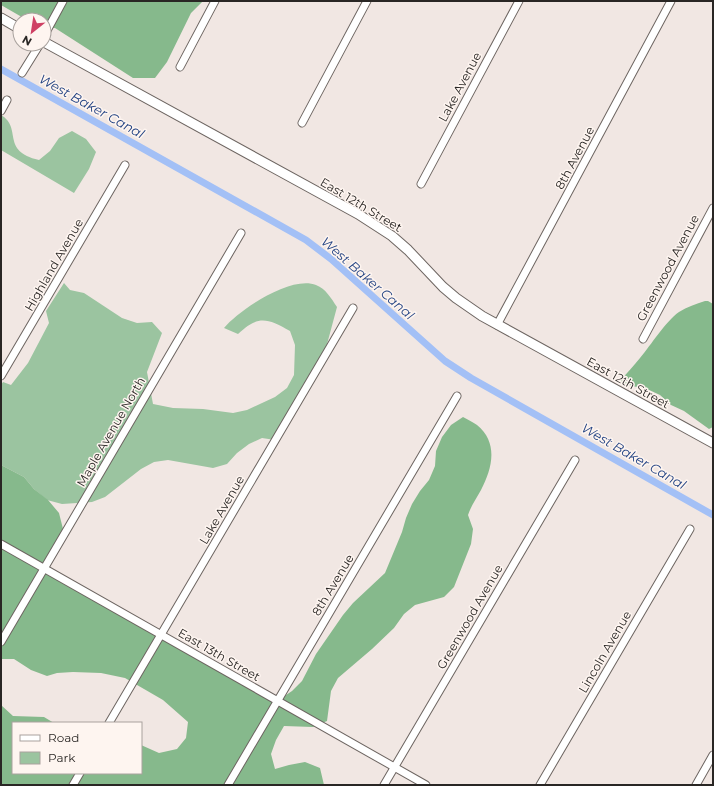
<svg xmlns="http://www.w3.org/2000/svg" width="714" height="786" font-family="Montserrat,sans-serif">
<style>
.green{fill:#9bc4a0}
.forest{fill:#86b98c}
.lines{fill:none;stroke-linecap:round;stroke-linejoin:round}
.canal{stroke:#a3c0f6;stroke-width:7}
.minor-casing{stroke:#6d6561;stroke-width:9}
.tertiary-casing{stroke:#6d6561;stroke-width:11}
.minor{stroke:#fff;stroke-width:7}
.tertiary{stroke:#fff;stroke-width:9}
.labels{text-anchor:middle;stroke-width:3;stroke-linejoin:round;paint-order:stroke}
.street-label{font-size:12px;fill:#292624;stroke:#fef5f0}
.water-label{font-size:13px;font-style:italic;fill:#234383;stroke:#fef5f0}
</style>
<rect width="100%" height="100%" fill="#f1e7e3"/>
<!-- green -->
<g class="green">
<path d="M1,115C23,128 0,151 39,160L50,151L59,138L72,131L86,139L96,152L89,169L74,193L1,150Z"/>
<path d="M64,283L70,290L84,293L122,318L137,323L152,322L162,333L147,372L153,404L173,408L203,409L233,413L247,410L275,397L287,388L294,375L295,345L290,331C267,318 258,315 238,334L224,328C239,310 291,275 316,285C326,289 331,298 337,307L326,348L275,440L262,438L249,444L237,453L227,464L213,468L168,460L154,462L141,469L105,497L92,502L62,504L47,500L34,489L24,477L1,465V385L3,382L11,385L28,363L49,323L46,311Z"/>
</g>
<!-- forest -->
<g class="forest">
<polygon points="1,1 203,1 191,13 167,62 155,78 133,78 55,28 48,28 44,26 44,20 27,20 1,5"/>
<path d="M705,301H708L713,304V427L709,429L684,411L671,405L660,395L647,389L632,386L620,382C626,373 634,366 640,358C651,345 666,321 679,312C687,307 696,304 705,301Z"/>
<path d="M463,417C468,420 473,422 477,425C499,443 492,469 481,490C476,499 471,506 468,515L473,529L471,544L454,587L444,597L415,605L404,614L394,628L372,649L338,678L331,691L327,721L313,727L284,726L276,740L271,754L275,769L289,765L305,762L320,768L324,785H1V705L13,716L44,717L54,723H13V773H141V745L159,753L177,749L186,738L188,722L163,700L125,678L101,673L73,672L57,673L47,676L31,670L14,659H1V465L24,477L34,489L48,500L59,513L63,529L58,546L47,565L56,575L280,699L292,691L302,681L316,654L343,615L353,603L385,573L402,532L406,518L412,504L420,491L429,480L435,466L436,451L442,437L451,425Z"/>
</g>
<g class="lines">
<!-- canal -->
<polyline class="canal" points="1,69 306,240 331,259 445,361 471,378 713,515"/>
<!-- minor casing -->
<g class="minor-casing">
<g id="minor">
<polyline points="44,36 63,1"/>
<polyline points="180,67 215,1"/>
<polyline points="22,73 40,44"/>
<polyline points="1,111 7,100"/>
<polyline points="302,123 367,1"/>
<polyline points="421,184 519,1"/>
<polyline points="497,325 671,1"/>
<polyline points="643,339 713,208"/>
<polyline points="1,376 125,165"/>
<polyline points="1,544 426,785"/>
<polyline points="1,642 241,233"/>
<polyline points="109,723 353,308"/>
<polyline points="73,785 80,773"/>
<polyline points="228,785 457,396"/>
<polyline points="384,785 575,460"/>
<polyline points="540,785 690,529"/>
<polyline points="696,785 713,755"/>
</g>
</g>
<!-- tertiary casing -->
<g class="tertiary-casing">
<g id="tertiary">
<polyline points="1,18 20,29"/>
<polyline points="44,42 358,214 392,236 408,250 443,287 456,298 482,316 713,443"/>
</g>
</g>
<!-- minor -->
<use href="#minor" class="minor"/>
<!-- tertiary -->
<use href="#tertiary" class="tertiary"/>
</g>
<g class="labels">
<!-- street labels -->
<g class="street-label">
<text transform="translate(460 87) rotate(-62)" y="4">Lake Avenue</text>
<text transform="translate(575 158) rotate(-62)" y="4">8th Avenue</text>
<text transform="translate(361 205) rotate(31)" y="4">East 12th Street</text>
<text transform="translate(54 265) rotate(-60)" y="4">Highland Avenue</text>
<text transform="translate(668 268) rotate(-62)" y="4">Greenwood Avenue</text>
<text transform="translate(628 383) rotate(29)" y="4">East 12th Street</text>
<text transform="translate(111 432) rotate(-60)" y="4">Maple Avenue North</text>
<text transform="translate(222 510) rotate(-60)" y="4">Lake Avenue</text>
<text transform="translate(333 585) rotate(-59)" y="4">8th Avenue</text>
<text transform="translate(470 617) rotate(-60)" y="4">Greenwood Avenue</text>
<text transform="translate(605 652) rotate(-60)" y="4">Lincoln Avenue</text>
<text transform="translate(219 655) rotate(30)" y="4">East 13th Street</text>
</g>
<!-- water labels -->
<g class="water-label">
<text transform="translate(92 106) rotate(29)" y="5">West Baker Canal</text>
<text transform="translate(368 278) rotate(41)" y="5">West Baker Canal</text>
<text transform="translate(634 456) rotate(30)" y="5">West Baker Canal</text>
</g>
</g>
<!-- border -->
<rect width="714" height="786" fill="none" stroke="#292624" stroke-width="4"/>
<!-- legend -->
<rect x="12" y="722" width="130" height="52" fill="#fef5f0" stroke="#a9a29e"/>
<rect x="20" y="735" width="20" height="6" fill="#ffffff" stroke="#a9a29e"/>
<text x="48" y="742" font-size="12" fill="#292624">Road</text>
<rect x="20" y="752" width="20" height="12" fill="#9bc4a0" stroke="#a9a29e"/>
<text x="48" y="762" font-size="12" fill="#292624">Park</text>
<!-- north arrow -->
<g transform="translate(32 32) rotate(210)"><circle r="19" fill="#fef5f0" stroke="#a9a29e"/>
<path d="M0-3L7 15L0 10L-7 15Z" fill="#cf4064"/>
<text y="-6" font-size="11" font-weight="bold" text-anchor="middle" fill="#292624">N</text>
</g>
</svg>
